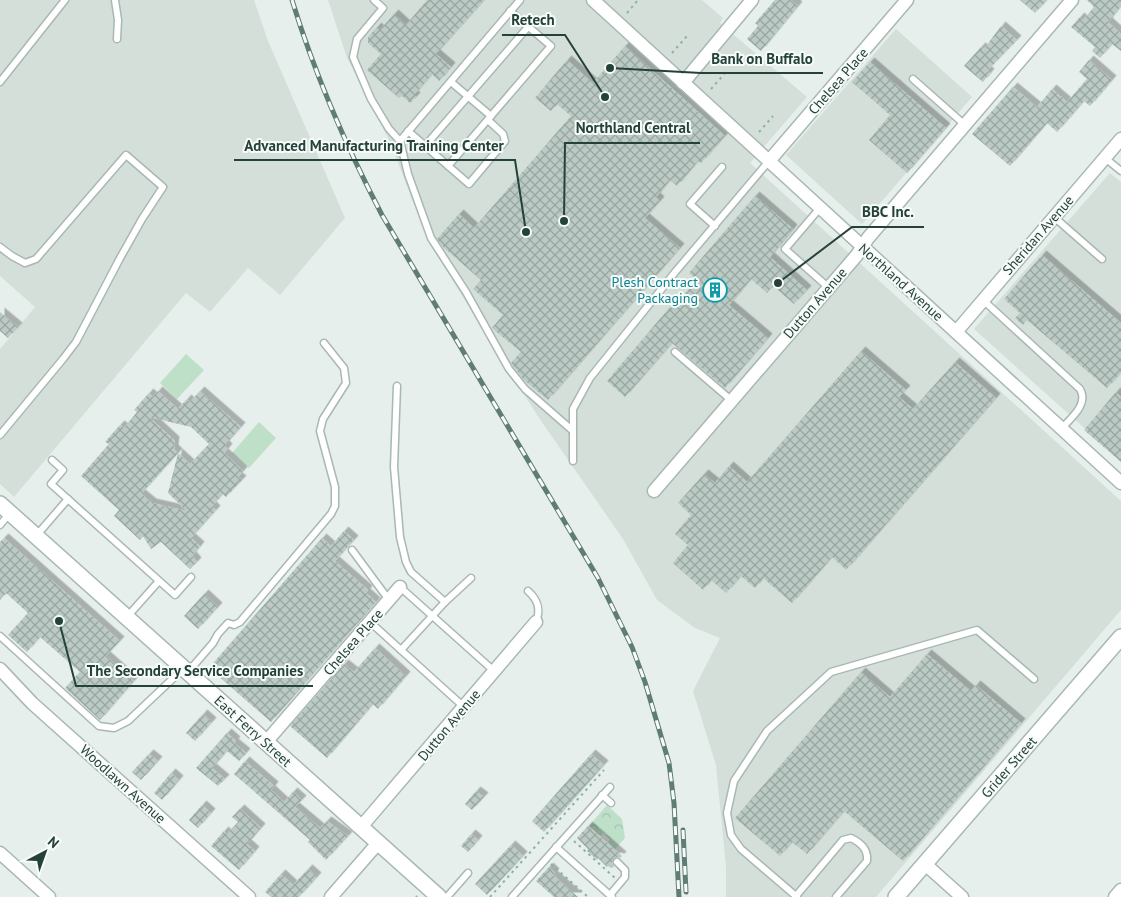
<svg xmlns="http://www.w3.org/2000/svg" width="1121" height="897" font-family="'PT Sans',sans-serif">
<style>
.built{fill:#d4dfda}
.park{fill:url(#park-crowns)}
.pitch{fill:#bfe0c8}
.building{fill:url(#building-cross-hatch);fill-rule:evenodd;filter:url(#shadow)}
.lines{fill:none;stroke-linecap:round;stroke-linejoin:round}
.service-casing{stroke:#a8b8b2;stroke-width:9}
.minor-casing{stroke:#a8b8b2;stroke-width:15}
.tertiary-casing{stroke:#a8b8b2;stroke-width:18}
.path{stroke:#86b3a5;stroke-width:2;stroke-dasharray:2.5 4;stroke-linecap:butt}
.service{stroke:#fff;stroke-width:6}
.minor{stroke:#fff;stroke-width:12}
.tertiary{stroke:#fff;stroke-width:15}
.rail-casing{stroke:#5f7d75;stroke-width:5}
.rail{stroke:#f7fbf9;stroke-width:3;stroke-dasharray:9;stroke-linecap:butt}
.labels{text-anchor:middle;stroke-width:4;stroke-linejoin:round;paint-order:stroke}
.street-label{font-size:14px;fill:#24423a;stroke:#f7fbf9}
.culture-label{font-size:14px;fill:#0d838f;stroke:#f7fbf9;text-anchor:end}
.leader{fill:none;stroke:#24423a;stroke-width:2}
.callout-dot{fill:#24423a;stroke:#f7fbf9;stroke-width:2}
.callout-label{font-size:15px;text-anchor:middle;font-weight:bold;fill:#24423a;stroke:#f7fbf9;stroke-width:4;stroke-linejoin:round;paint-order:stroke}
</style>
<defs>
<pattern id="park-crowns" width="20" height="18" patternUnits="userSpaceOnUse" patternTransform="scale(1.25)"><rect width="20" height="18" fill="#bfe0c8"/><path d="M2 6a3 3 0 1 1 6 0M12 15a3 3 0 1 1 6 0" fill="none" stroke="#a4c1ad"/></pattern>
<pattern id="building-cross-hatch" width="8" height="8" patternUnits="userSpaceOnUse" patternTransform="scale(1.25)"><rect width="8" height="8" fill="#bbcac4"/><path d="M0 0l8 8M0 8l8-8" fill="none" stroke="#98a6a0"/></pattern>
<filter id="shadow"><feDropShadow dx="4.5" dy="-4.5" stdDeviation="0" flood-color="#0004"/></filter>
</defs>
<rect width="100%" height="100%" fill="#e6efeb"/>
<!-- built -->
<g class="built">
<polygon points="0,0 254,0 268,41 345,218 280,295 248,268 210,312 186,293 14,497 0,484 0,349 35,307 0,276"/>
<polygon points="328,0 702,0 723,18 720,23 807,97 750,163 1121,501 1121,610 876,897 726,897 726,867 716,765 693,691 720,638 695,628 657,600 623,539 537,415 429,243 390,142 347,58"/>
<polygon points="896,29 972,97 862,224 786,155"/>
<polygon points="1110,173 1121,182 1121,461 974,329"/>
</g>
<!-- park -->
<polygon class="park" points="607,805 622,819 625,838 615,849 608,842 610,839 603,833 601,836 589,826"/>
<!-- pitch -->
<g class="pitch">
<polygon points="186,354 204,370 177,399 160,383"/>
<polygon points="259,422 276,438 249,468 232,453"/>
</g>
<!-- building -->
<g class="building">
<polygon points="427,0 484,0 436,54 451,67 439,81 432,74 414,95 416,97 410,103 402,96 399,98 367,70 381,54 368,43 368,37 377,27 380,30 394,14 406,25"/>
<polygon points="775,0 790,0 798,6 761,51 747,39 758,26 755,23"/>
<polygon points="1020,0 1047,0 1035,13"/>
<polygon points="1087,0 1121,0 1121,6 1108,22 1121,34 1121,51 1112,44 1100,58 1092,51 1095,47 1071,27 1080,17 1083,20 1094,7"/>
<polygon points="1001,26 1017,40 987,71 990,73 983,82 964,66 981,47 984,49"/>
<polygon points="625,46 725,136 701,163 698,161 677,186 670,180 656,197 660,201 645,218 680,248 548,400 523,379 511,363 521,352 492,328 503,315 473,289 481,280 442,246 437,239 459,214 474,228 571,116 557,104 551,111 535,98 567,60 593,83"/>
<polygon points="1089,60 1112,80 1090,106 1084,101 1057,132 1047,123 1010,166 972,134 1013,87 1037,107 1052,89 1067,102 1087,79 1079,72"/>
<polygon points="870,62 946,128 907,173 869,140 890,115 852,82"/>
<polygon points="755,196 793,229 770,257 807,290 794,304 773,286 767,293 751,279 729,305 768,338 725,388 672,343 625,397 607,381 676,300 678,302 697,280 689,273"/>
<polygon points="1042,255 1121,323 1121,372 1107,388 1027,320 1023,325 1015,318 1020,313 1004,299"/>
<polygon points="0,312 18,327 8,338 0,331"/>
<polygon points="861,351 906,390 899,397 913,409 955,362 996,398 846,570 832,557 792,603 763,578 755,588 741,576 726,593 711,580 703,590 673,563 688,545 675,534 691,515 678,503 704,474 715,483 729,466 747,482"/>
<path d="M158,391L178,409L187,399L190,402L200,391L241,427L225,445L228,448L224,453L243,471L238,477L242,480L226,497L223,494L212,506L216,510L191,538L200,546L192,556L197,562L190,569L161,542L151,549L143,536L140,540L114,516L119,510L81,476L109,444L105,442L120,425L124,428L137,412L134,410L149,393L153,397ZM149,417L191,427L209,444L190,464L178,453L168,493L187,511L152,503L141,494L178,453L174,449L175,441Z"/>
<polygon points="1116,392 1121,397 1121,462 1084,430"/>
<polygon points="344,531 354,540 335,561 368,590 366,593 376,602 271,722 209,668 322,538 331,546"/>
<polygon points="4,538 120,641 106,656 134,681 100,720 65,688 80,672 40,637 27,652 8,635 28,613 6,593 0,600 0,542"/>
<polygon points="204,594 218,607 198,629 184,616"/>
<polygon points="375,648 406,676 378,709 373,704 327,758 290,726 344,664 354,672"/>
<polygon points="927,654 971,691 976,685 1021,723 903,861 844,811 807,854 792,842 780,856 735,818 861,672 890,697"/>
<polygon points="203,714 212,722 195,741 186,733"/>
<polygon points="227,733 236,741 234,743 246,753 239,761 227,751 212,768 225,779 218,786 196,768"/>
<polygon points="149,754 158,761 141,780 132,772"/>
<polygon points="591,754 604,765 544,832 532,821"/>
<polygon points="245,761 274,786 271,790 284,802 293,792 302,800 295,807 320,828 327,821 348,836 326,860 308,842 310,840 234,774"/>
<polygon points="171,773 179,780 162,800 154,793"/>
<polygon points="476,791 484,797 472,810 465,804"/>
<polygon points="202,805 211,813 198,828 189,820"/>
<polygon points="240,809 261,828 247,844 255,851 239,870 211,846 224,831 227,834 238,822 232,817"/>
<polygon points="588,826 622,856 620,858 616,857 613,859 612,863 614,866 611,868 608,866 607,867 598,858 597,860 587,851 588,849 577,838"/>
<polygon points="471,834 478,840 468,852 461,846"/>
<polygon points="511,845 523,856 487,895 475,884"/>
<polygon points="549,867 555,873 553,875 578,897 554,897 536,881"/>
<polygon points="308,869 317,877 299,897 271,897 265,892 281,874 293,885"/>
</g>
<g class="lines">
<!-- service casing -->
<g class="service-casing">
<g id="service">
<polyline points="115,0 118,20 117,39"/>
<polyline points="374,0 383,8 357,39 353,57 371,99 389,129 400,141"/>
<polyline points="520,0 400,141 408,174 431,238 466,292 509,369 525,389 573,431"/>
<polyline points="913,79 965,125"/>
<polyline points="0,82 65,0"/>
<polyline points="451,82 491,116"/>
<polyline points="408,131 469,184 505,141 503,134 488,120"/>
<polyline points="425,146 528,27"/>
<polyline points="1105,158 1121,171"/>
<polyline points="448,166 551,46 510,11"/>
<polyline points="820,208 785,249 828,287"/>
<polyline points="1054,217 1102,259"/>
<polyline points="715,226 690,204 722,167"/>
<polyline points="0,247 12,256 25,263 36,259 126,155 163,187 142,219 119,260 76,342 63,359 0,435"/>
<path d="M983,300L1080,389C1089,404 1071,418 1061,429"/>
<polyline points="675,352 731,400"/>
<polyline points="397,386 394,467 400,537 406,562 411,572 445,602 401,650"/>
<polyline points="52,460 63,470 51,484 175,595 191,577"/>
<polyline points="573,461 573,409 590,378 676,271 769,161"/>
<polyline points="0,525 9,514"/>
<polyline points="36,536 68,499"/>
<polyline points="352,550 389,600"/>
<polyline points="400,587 494,671"/>
<path d="M528,591C538,600 541,609 536,622"/>
<polyline points="445,602 471,578"/>
<polyline points="127,617 159,581"/>
<polyline points="370,622 464,707"/>
<polyline points="0,636 99,726 114,728 128,721 183,669"/>
<polyline points="188,672 213,643 218,634 228,623 234,625 240,622 331,514 335,506 335,487 320,431 323,419 346,383 344,368 324,343"/>
<polyline points="602,795 611,803"/>
<polyline points="556,847 612,897"/>
<polyline points="610,895 625,877 625,870 617,862"/>
<path d="M796,896L843,840L851,838C861,843 868,849 867,861L836,897"/>
<polyline points="447,897 468,873"/>
<polyline points="512,897 610,787"/>
<polyline points="797,897 741,849 731,835 727,813 734,781 767,731 831,672 977,630 1034,679"/>
</g>
</g>
<!-- minor casing -->
<g class="minor-casing">
<g id="minor">
<polyline points="593,0 1121,483"/>
<polyline points="683,83 752,0"/>
<polyline points="769,161 907,0"/>
<polyline points="956,332 1121,139"/>
<polyline points="654,491 857,255 868,238 1072,0"/>
<polyline points="0,669 32,703 249,897"/>
<polyline points="266,742 400,587"/>
<polyline points="361,827 536,622"/>
<polyline points="0,853 49,897"/>
<polyline points="925,864 962,897"/>
<polyline points="331,897 378,843"/>
<polyline points="1115,897 1121,890"/>
</g>
</g>
<!-- tertiary casing -->
<g class="tertiary-casing">
<g id="tertiary">
<polyline points="0,504 439,897"/>
<polyline points="896,897 1121,637"/>
</g>
</g>
<!-- path -->
<g class="path">
<polyline points="627,13 638,0"/>
<polyline points="672,53 687,36"/>
<polyline points="711,89 726,72"/>
<polyline points="759,132 773,116"/>
<polyline points="574,841 615,878"/>
<polyline points="551,864 588,897"/>
<polyline points="416,897 417,896"/>
<polyline points="490,897 604,770"/>
</g>
<!-- service -->
<use href="#service" class="service"/>
<!-- minor -->
<use href="#minor" class="minor"/>
<!-- tertiary -->
<use href="#tertiary" class="tertiary"/>
<!-- rail casing -->
<g class="rail-casing">
<g id="rail">
<path d="M292,0C315,75 346,146 382,215L598,578L632,647L645,682L669,763L674,803L679,897"/>
<polyline points="683,830 686,892"/>
</g>
</g>
<!-- rail -->
<use href="#rail" class="rail"/>
</g>
<!-- icons -->
<defs>
<g id="building-ring" transform="scale(1.25)"><circle r="9.5" fill="#f7fbf9" stroke="#0f9aa8" stroke-width="1.5"/><path d="M-4-6H4V6H1V3H-1V6H-4ZM-2.5-4.3h1.7v1.8h-1.7ZM.8-4.3h1.7v1.8H.8ZM-2.5-1h1.7V.8h-1.7ZM.8-1h1.7V.8H.8Z" fill="#0f9aa8"/></g>
</defs>
<g fill-rule="evenodd">
<use href="#building-ring" x="715" y="290"/>
</g>
<g class="labels">
<!-- street labels -->
<g class="street-label">
<text transform="translate(838 81) rotate(-49)" y="5">Chelsea Place</text>
<text transform="translate(1038 235) rotate(-49)" y="5">Sheridan Avenue</text>
<text transform="translate(901 282) rotate(42)" y="5">Northland Avenue</text>
<text transform="translate(815 303) rotate(-49)" y="5">Dutton Avenue</text>
<text transform="translate(353 642) rotate(-49)" y="5">Chelsea Place</text>
<text transform="translate(449 725) rotate(-50)" y="5">Dutton Avenue</text>
<text transform="translate(253 731) rotate(42)" y="5">East Ferry Street</text>
<text transform="translate(1009 767) rotate(-49)" y="5">Grider Street</text>
<text transform="translate(123 784) rotate(42)" y="5">Woodlawn Avenue</text>
</g>
<!-- culture labels -->
<g class="culture-label">
<text x="698" y="287">Plesh Contract<tspan x="698" dy="16">Packaging</tspan></text>
</g>
</g>
<!-- callouts -->
<path class="leader" d="M605 97L565 35H502M610 68L701 73H823M564 221L565 143H700M526 232L515 160H234M778 283L852 227H924M59 621L76 686H313"/>
<g class="callout-dot">
<circle cx="605" cy="97" r="5"/>
<circle cx="610" cy="68" r="5"/>
<circle cx="564" cy="221" r="5"/>
<circle cx="526" cy="232" r="5"/>
<circle cx="778" cy="283" r="5"/>
<circle cx="59" cy="621" r="5"/>
</g>
<g class="callout-label">
<text x="533" y="25">Retech</text>
<text x="762" y="64">Bank on Buffalo</text>
<text x="633" y="133">Northland Central</text>
<text x="374" y="151">Advanced Manufacturing Training Center</text>
<text x="888" y="217">BBC Inc.</text>
<text x="195" y="676">The Secondary Service Companies</text>
</g>
<!-- north arrow -->
<g transform="translate(45 852) rotate(41)" stroke="#f7fbf9" stroke-width="4" paint-order="stroke">
<path d="M0-4L9 19L0 12L-9 19Z" fill="#24423a"/>
<text y="-8" font-size="14" font-weight="bold" text-anchor="middle" fill="#24423a">N</text>
</g>
</svg>
